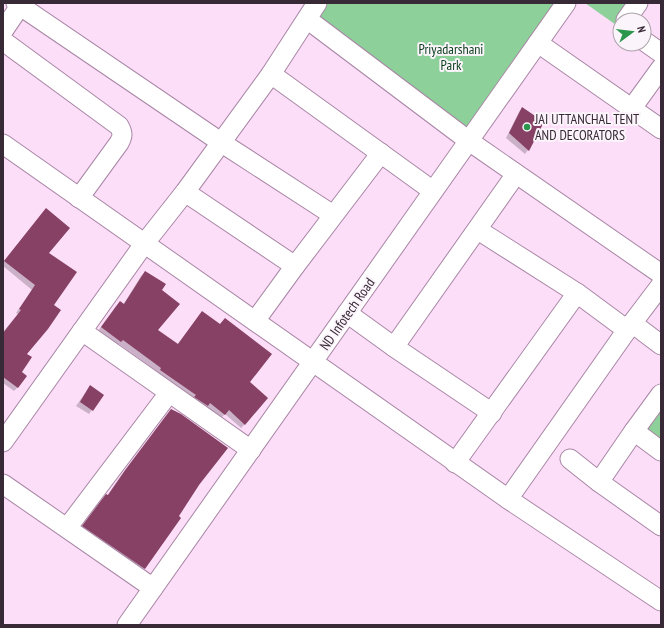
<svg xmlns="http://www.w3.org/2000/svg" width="664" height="628" font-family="'PT Sans Narrow',sans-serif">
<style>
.green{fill:#8dd09a}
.shadow{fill:#0003}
.building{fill:#864164}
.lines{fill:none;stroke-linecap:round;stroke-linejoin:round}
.minor-casing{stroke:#a886a5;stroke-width:21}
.minor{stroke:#fff;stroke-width:19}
.poi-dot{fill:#2c964d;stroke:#fbf4fa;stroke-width:1.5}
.labels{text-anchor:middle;stroke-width:4;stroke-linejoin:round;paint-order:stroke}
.park-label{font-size:14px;fill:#073c19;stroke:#fbf4fa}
.poi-label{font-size:14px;fill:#372936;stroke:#fbf4fa;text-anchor:start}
.street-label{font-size:14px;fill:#372936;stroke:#fbf4fa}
</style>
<rect width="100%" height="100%" fill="#fddef9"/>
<!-- green -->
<g class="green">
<polygon points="324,3 555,3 463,134 315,17"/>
<polygon points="585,3 636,3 619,27"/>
<polygon points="661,400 661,459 633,438"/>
</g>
<!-- shadow -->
<g class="shadow">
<polygon points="522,108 528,150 525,154 506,138 519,112"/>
<polygon points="46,209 48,253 53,305 25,354 18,387 14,391 3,383 3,332 18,314 16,313 32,290 3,266 3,262"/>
<polygon points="145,272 161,290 157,330 177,345 202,312 249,383 245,424 241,428 225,414 221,418 157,374 158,372 119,344 117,346 98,331 116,306 120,302 123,305 141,276"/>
<polygon points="90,386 92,410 89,414 76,406"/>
<polygon points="171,410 199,485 144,568 140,572 79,530 102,499 107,496 122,474"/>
</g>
<!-- building -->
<g class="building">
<polygon points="522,107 544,122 529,151 509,133"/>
<polygon points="46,208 70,228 49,253 77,272 54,305 61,310 48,329 27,354 32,357 22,372 27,376 18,388 3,377 3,333 21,310 19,309 35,285 4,261"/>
<polygon points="145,271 166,284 162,290 180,304 158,330 178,344 202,311 220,324 225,318 272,354 250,382 268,398 245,425 229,410 225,415 210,403 208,406 194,397 196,395 160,370 161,368 123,340 121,342 101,327 120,301 124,304"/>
<polygon points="90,385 104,395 93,411 80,402"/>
<polygon points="171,409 181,414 228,448 199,485 179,516 181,518 145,569 82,526 106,494 108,495 126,469"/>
</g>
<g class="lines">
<!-- minor casing -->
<g class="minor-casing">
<g id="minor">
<polyline points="16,3 222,143 333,215"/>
<polyline points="307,19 469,141 661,274"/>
<polyline points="626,20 638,3"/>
<polyline points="3,31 22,3"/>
<path d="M3,41L119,126C123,133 123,136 119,143L79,198"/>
<polyline points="644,41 661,53"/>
<polyline points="538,43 661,129"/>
<polyline points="271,74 433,191"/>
<polyline points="632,108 661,68"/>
<polyline points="3,144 508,499 661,601"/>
<polyline points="185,192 295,266"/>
<polyline points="478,230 577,293 627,330"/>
<polyline points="347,313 394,347 492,413"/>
<polyline points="255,321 295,266 381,153"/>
<polyline points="632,323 661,345"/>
<polyline points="82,331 251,450"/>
<polyline points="394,347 516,174"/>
<polyline points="634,431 661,451"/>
<polyline points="3,442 144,244 185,192 271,74 317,3"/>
<polyline points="570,459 599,482 661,526"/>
<polyline points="455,463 577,293"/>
<polyline points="599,482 634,431 661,394"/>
<polyline points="3,484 153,588"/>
<polyline points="508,499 627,330 661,285"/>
<polyline points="67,528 169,393"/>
<polyline points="127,625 566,3"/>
</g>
</g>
<!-- minor -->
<use href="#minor" class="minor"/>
</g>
<!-- markers -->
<circle class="poi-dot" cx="527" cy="127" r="4"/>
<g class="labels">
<!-- park labels -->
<g class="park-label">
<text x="451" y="54">Priyadarshani<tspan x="451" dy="16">Park</tspan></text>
</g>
<!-- poi labels -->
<g class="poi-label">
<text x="535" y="124">JAI UTTANCHAL TENT<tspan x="535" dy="16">AND DECORATORS</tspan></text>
</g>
<!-- street labels -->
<g class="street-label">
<text transform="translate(347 314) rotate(-55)" y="5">ND Infotech Road</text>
</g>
</g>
<!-- border -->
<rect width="664" height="628" fill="none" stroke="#372936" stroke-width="8"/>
<!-- north arrow -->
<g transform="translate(632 32) rotate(75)"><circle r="19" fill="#fbf4fa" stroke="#ada3ac"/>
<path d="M0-3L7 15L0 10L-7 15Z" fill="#2c964d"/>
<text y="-6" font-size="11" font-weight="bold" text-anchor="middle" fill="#372936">N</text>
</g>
</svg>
